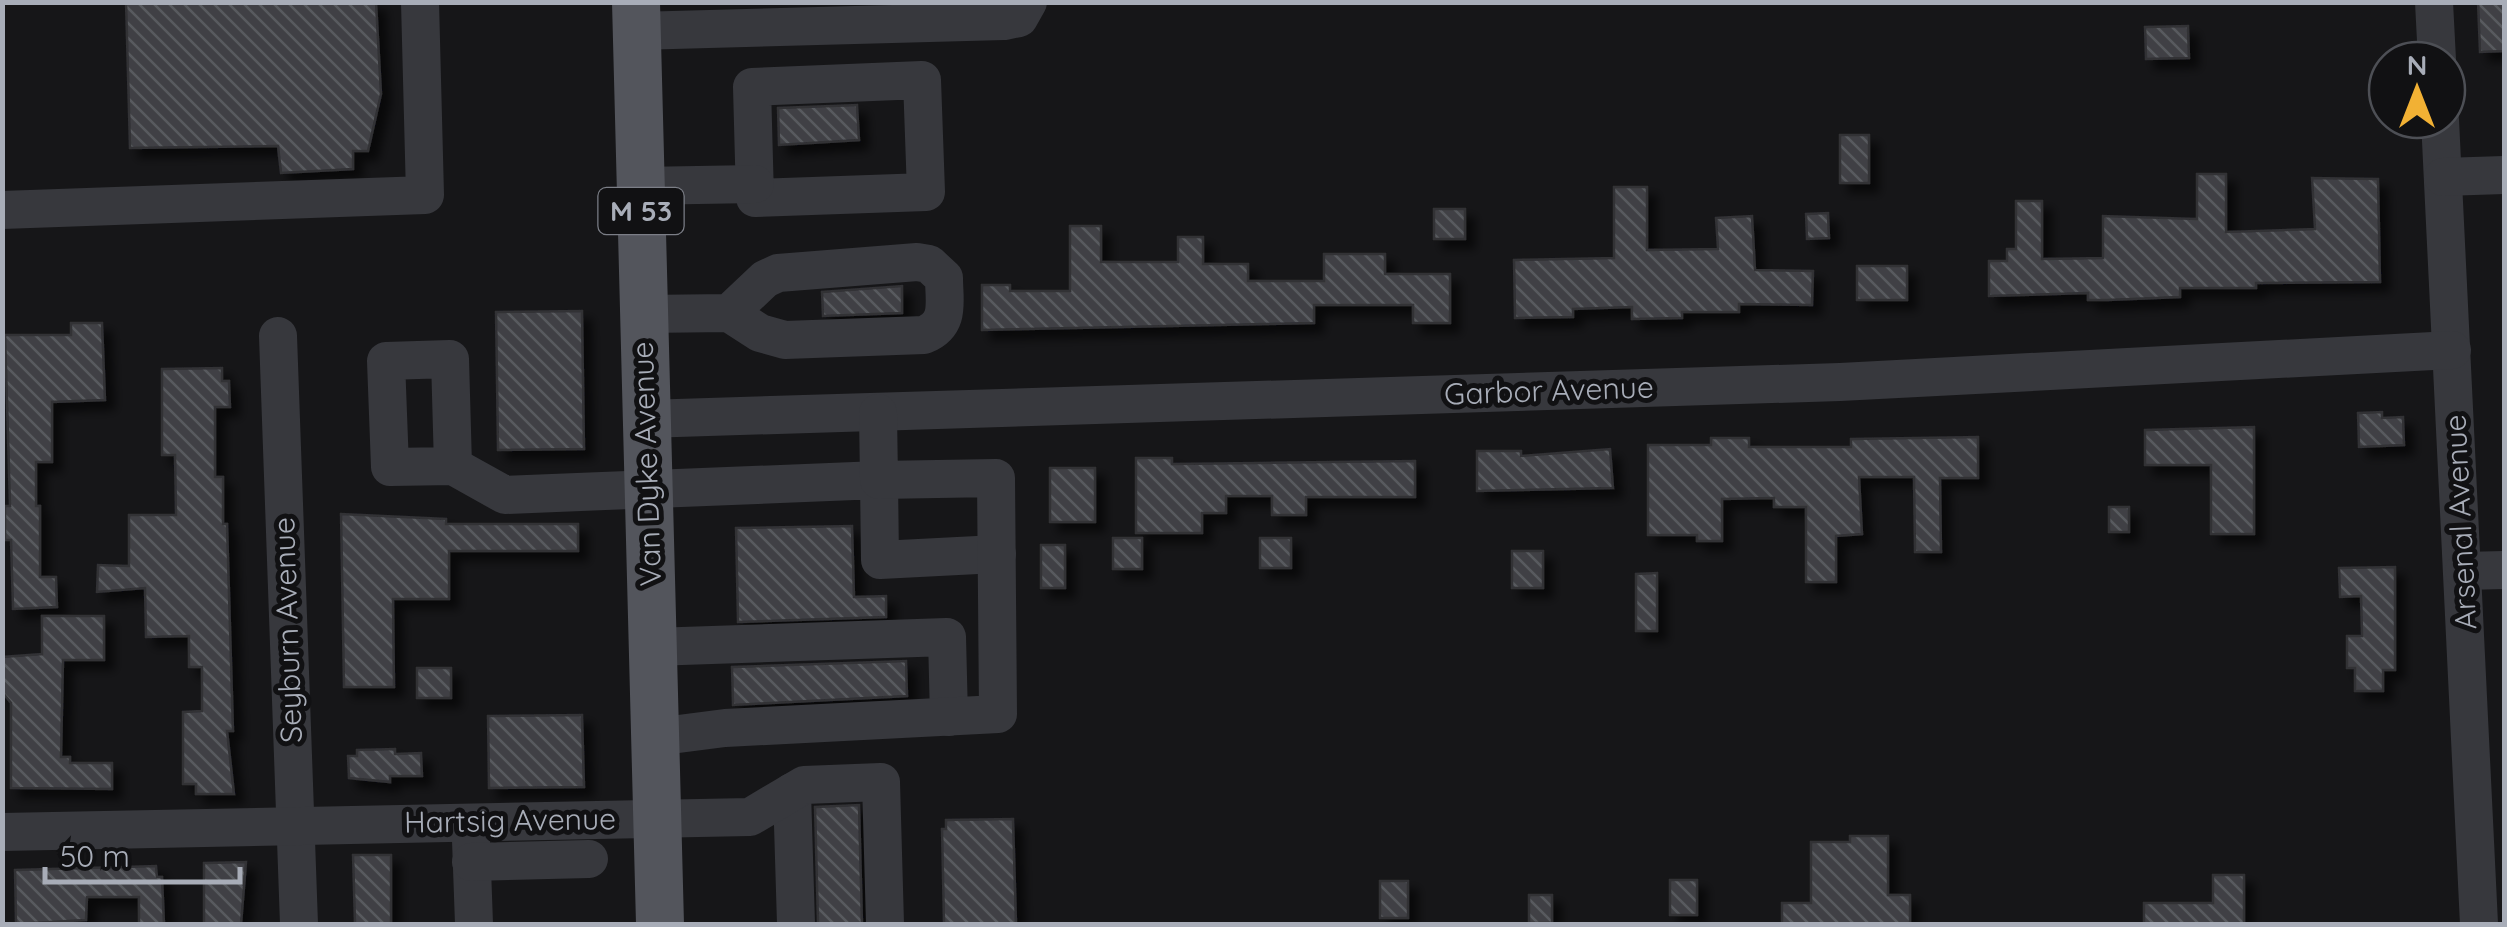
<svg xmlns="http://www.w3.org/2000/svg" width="2507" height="927" font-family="Quicksand,sans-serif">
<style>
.building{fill:url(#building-back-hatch);stroke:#303034;stroke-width:2.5;filter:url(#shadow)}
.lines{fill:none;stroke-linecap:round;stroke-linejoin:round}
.minor{stroke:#37383d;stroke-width:38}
.major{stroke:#53555c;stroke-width:48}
.labels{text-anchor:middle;stroke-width:10;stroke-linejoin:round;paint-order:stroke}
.shield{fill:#111113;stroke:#7b7e86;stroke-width:2.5}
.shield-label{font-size:28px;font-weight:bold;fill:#a8adb8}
.street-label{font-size:30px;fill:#a8adb8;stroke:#111113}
</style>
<defs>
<pattern id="building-back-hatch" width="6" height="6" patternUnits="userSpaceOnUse" patternTransform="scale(2.5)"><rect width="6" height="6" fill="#404145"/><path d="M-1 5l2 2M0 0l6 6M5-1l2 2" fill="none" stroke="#595a5e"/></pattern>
<filter id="shadow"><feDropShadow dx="9" dy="9" stdDeviation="5" flood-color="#0009"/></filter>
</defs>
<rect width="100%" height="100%" fill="#161618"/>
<!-- building -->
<g class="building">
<polygon points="126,2 376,2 381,94 368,151 353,151 353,169 281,173 278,146 130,148"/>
<polygon points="2478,2 2504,2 2504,51 2480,52"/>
<polygon points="2188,26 2189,58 2146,59 2145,27"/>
<polygon points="857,105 859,140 779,145 778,108"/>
<rect x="1840" y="135" width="29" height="48"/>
<polygon points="2197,174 2226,174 2226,232 2315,229 2312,178 2378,179 2380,282 2256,283 2256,288 2180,288 2180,297 2108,300 2088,300 2088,293 1989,296 1989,261 2007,261 2007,249 2016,249 2016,201 2042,201 2042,259 2103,258 2103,216 2197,219"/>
<polygon points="1614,187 1647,187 1647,250 1718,249 1716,218 1752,216 1755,270 1813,271 1812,305 1739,304 1739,312 1682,312 1682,318 1632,319 1632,307 1573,309 1573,317 1515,318 1514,260 1614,258"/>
<rect x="1434" y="209" width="31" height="30"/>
<polygon points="1828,213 1829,238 1807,239 1806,214"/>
<polygon points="1070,226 1101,226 1101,262 1178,262 1178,237 1203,237 1203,264 1248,264 1248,281 1324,281 1324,254 1385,254 1385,274 1450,274 1450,323 1413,323 1413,305 1314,305 1314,323 982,330 982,285 1010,285 1010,291 1070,291"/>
<rect x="1857" y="266" width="50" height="34"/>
<polygon points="902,286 902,313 823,316 822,292"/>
<polygon points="582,311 584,449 498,450 496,312"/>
<polygon points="71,323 102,323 105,400 52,402 52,462 36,462 36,506 40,506 40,577 56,577 57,607 13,609 11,540 5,540 5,506 10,506 5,335 71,335"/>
<polygon points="222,368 222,381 229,381 230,407 215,407 215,477 223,477 223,524 227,524 233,731 227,731 234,794 196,794 196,784 183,784 183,712 202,711 202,667 189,667 189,636 146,637 145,588 97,592 98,565 129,566 129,515 176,515 175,455 162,455 162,369"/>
<polygon points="2382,412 2382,418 2403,417 2404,445 2359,447 2358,413"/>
<polygon points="2254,427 2254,534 2211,534 2211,465 2145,465 2145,430"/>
<polygon points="1978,437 1978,478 1940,478 1941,552 1915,552 1914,477 1859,477 1862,534 1836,536 1836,582 1806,582 1806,507 1774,507 1774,498 1722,499 1722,541 1697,541 1697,535 1648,535 1648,445 1711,445 1711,438 1749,438 1749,447 1851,447 1851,439"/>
<polygon points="1610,449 1613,488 1477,491 1477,451 1521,451 1521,456"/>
<polygon points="1136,458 1172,458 1172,464 1415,461 1415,497 1306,497 1306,515 1272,515 1272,496 1226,496 1226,513 1202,513 1202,533 1136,533"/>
<rect x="1050" y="468" width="45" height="54"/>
<rect x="2109" y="507" width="20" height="25"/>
<polygon points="341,514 446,519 446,524 578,524 578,551 449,551 449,599 393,599 394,687 344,687"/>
<polygon points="852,526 854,597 886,596 886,617 738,622 736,528"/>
<rect x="1113" y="538" width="29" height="31"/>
<rect x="1260" y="538" width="31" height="30"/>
<rect x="1041" y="545" width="24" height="43"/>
<rect x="1512" y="551" width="31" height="37"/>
<polygon points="2395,567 2395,670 2383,670 2383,691 2355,691 2355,668 2347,668 2347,636 2362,636 2361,596 2340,597 2339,568"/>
<polygon points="1657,573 1657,631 1636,631 1636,574"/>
<polygon points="42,616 104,616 104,660 63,660 61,757 70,757 70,763 112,763 112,789 11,788 11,703 2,692 2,657 42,654"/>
<polygon points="906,661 907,696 733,705 732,667"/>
<rect x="417" y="668" width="34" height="30"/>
<polygon points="582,715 584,787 489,788 488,716"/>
<polygon points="395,749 395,754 421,753 422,776 390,776 390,782 349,778 348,756 357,756 357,750"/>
<polygon points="859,805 862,924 818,924 815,807"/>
<polygon points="1013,819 1016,924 944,924 942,829 946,829 946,820"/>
<polygon points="1850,836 1888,836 1888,895 1910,895 1910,924 1782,924 1782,903 1811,903 1811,842 1850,842"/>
<polygon points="353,855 391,855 391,924 355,924"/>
<polygon points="246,862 241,924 204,924 204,863"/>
<polygon points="156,866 157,877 162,877 164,924 139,924 139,897 87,897 86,920 16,924 15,870"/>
<polygon points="2213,875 2244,875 2244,924 2144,924 2144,903 2213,903"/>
<rect x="1670" y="880" width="27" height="35"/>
<rect x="1380" y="881" width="28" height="37"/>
<rect x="1529" y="895" width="23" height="28"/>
</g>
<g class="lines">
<!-- minor -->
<g class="minor">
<polyline points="2434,2 2437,60"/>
<polyline points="636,31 1004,21 1019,18 1028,2"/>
<polygon points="922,80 926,192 755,198 752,87"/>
<polyline points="2440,120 2479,924"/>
<polyline points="2443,177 2504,175"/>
<polyline points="640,186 755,184"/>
<polyline points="2,210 425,195 420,2"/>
<path d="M643,314L729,313L760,333L785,340L924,335C951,324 944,302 944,278L929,264L917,262L778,273L765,279L729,313"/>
<polyline points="278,336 299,924"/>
<polyline points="645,419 1840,382 2452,350"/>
<polyline points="453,466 390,467 386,361 450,359 453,466 505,495 879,480 880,560 997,554"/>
<polyline points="2464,571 2504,570"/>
<polyline points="652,647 947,637 949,717"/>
<polyline points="655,737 725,728 998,714 996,478 879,480 878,413"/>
<polyline points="792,792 796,924"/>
<polyline points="2,832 750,817 804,785 881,782 885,924"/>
<polyline points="471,840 474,924"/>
<polyline points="471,862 589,859"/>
</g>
<!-- major -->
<polyline class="major" points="636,2 660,924"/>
</g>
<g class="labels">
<!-- shield labels -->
<rect class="shield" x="598.5" y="188" width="85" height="46" rx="8"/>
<g class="shield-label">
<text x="641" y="221">M 53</text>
</g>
<!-- street labels -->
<g class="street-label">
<text transform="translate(1549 391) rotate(-2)" y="10">Garbor Avenue</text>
<text transform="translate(647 464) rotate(-92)" y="10">Van Dyke Avenue</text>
<text transform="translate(2461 522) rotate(-93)" y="10">Arsenal Avenue</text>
<text transform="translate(288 630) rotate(-92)" y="10">Seyburn Avenue</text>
<text transform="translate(510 821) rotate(-1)" y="10">Hartsig Avenue</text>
</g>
</g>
<!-- border -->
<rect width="2507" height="927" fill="none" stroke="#a8adb8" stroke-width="10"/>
<!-- north arrow -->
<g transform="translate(2417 90)"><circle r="48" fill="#111113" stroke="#4d4f55" stroke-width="2.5"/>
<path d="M0-8L18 38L0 25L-18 38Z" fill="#f2b134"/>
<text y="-15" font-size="28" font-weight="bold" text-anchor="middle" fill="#a8adb8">N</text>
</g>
<!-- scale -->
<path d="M45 867v15h195v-15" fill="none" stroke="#a8adb8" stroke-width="5"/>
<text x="60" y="867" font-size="30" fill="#a8adb8" stroke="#111113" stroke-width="8" paint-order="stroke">50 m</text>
</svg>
